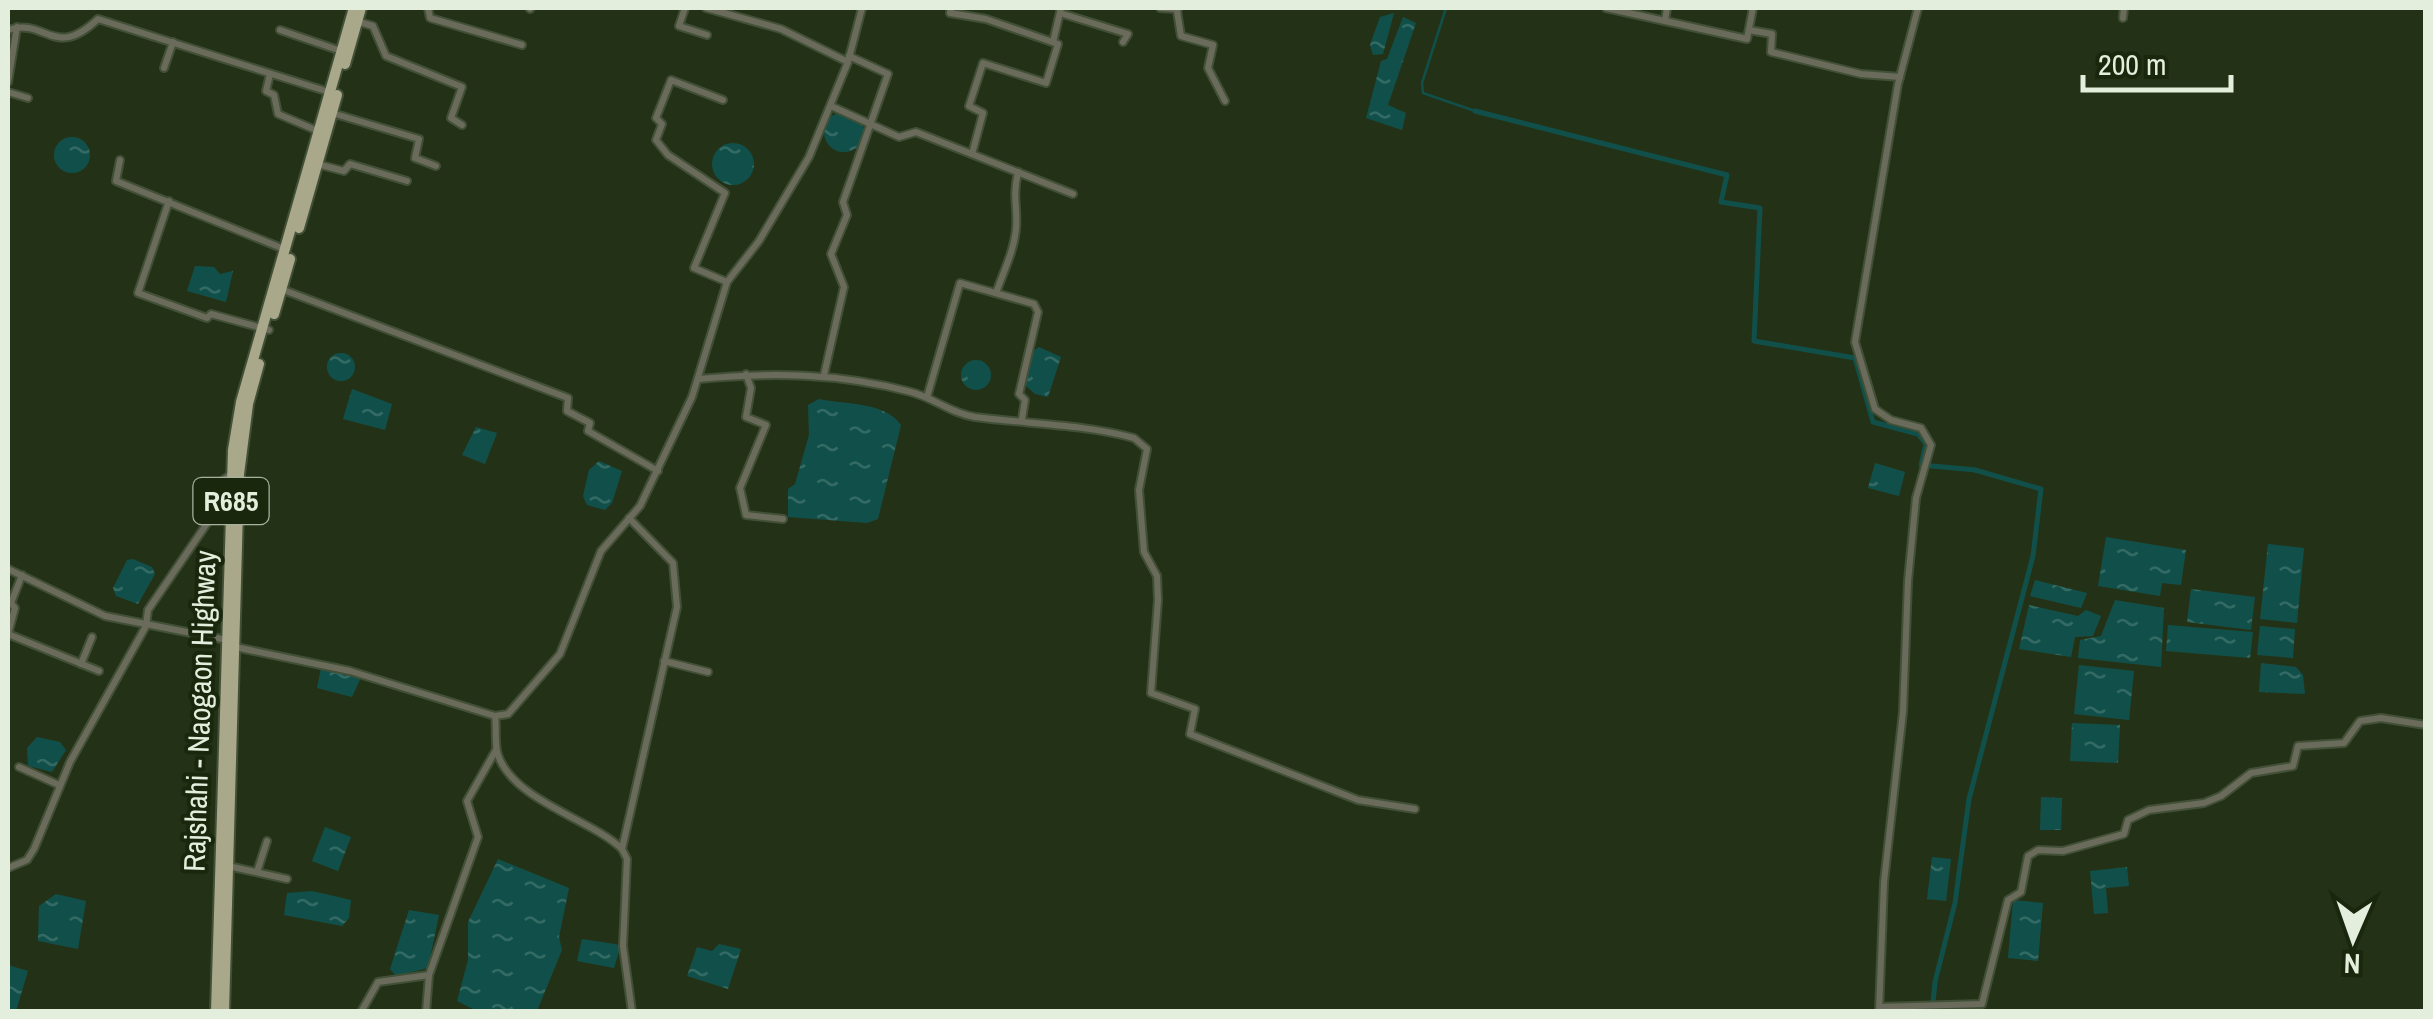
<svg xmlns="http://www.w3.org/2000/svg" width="2433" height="1019" font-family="'Archivo Narrow',sans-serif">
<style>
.water{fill:url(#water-ripples)}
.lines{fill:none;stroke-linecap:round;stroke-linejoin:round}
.stream{stroke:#11504a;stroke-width:2.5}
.canal{stroke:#11504a;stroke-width:5}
.minor-casing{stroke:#425037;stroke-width:10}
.primary-casing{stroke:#425037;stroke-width:14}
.minor{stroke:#6b6b5c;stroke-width:6}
.primary{stroke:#a9a88a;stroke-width:10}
.labels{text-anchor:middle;stroke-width:8;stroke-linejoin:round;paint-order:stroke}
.shield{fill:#19270d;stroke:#a7b29f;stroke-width:2.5}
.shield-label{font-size:28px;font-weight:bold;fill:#e4eedd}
.street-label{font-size:30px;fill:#e4eedd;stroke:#19270d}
</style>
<defs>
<pattern id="water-ripples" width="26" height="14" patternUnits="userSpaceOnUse" patternTransform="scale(2.5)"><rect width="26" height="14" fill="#11504a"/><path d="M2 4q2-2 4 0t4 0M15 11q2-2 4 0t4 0" fill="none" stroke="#346a64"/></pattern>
</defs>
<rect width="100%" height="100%" fill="#233217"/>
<!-- water -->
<g class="water">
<polygon points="1394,13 1383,54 1373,55 1370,45 1380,17"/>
<polygon points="1403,17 1416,23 1388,105 1406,113 1402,130 1366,118 1381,61 1387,59"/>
<circle cx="844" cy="132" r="20"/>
<circle cx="72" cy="155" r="18"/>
<circle cx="733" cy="164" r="21"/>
<polygon points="195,266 214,267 220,274 233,271 226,302 187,291"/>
<polygon points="1039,347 1061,357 1048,397 1035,394 1025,385 1033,351"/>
<circle cx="341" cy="367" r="14"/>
<circle cx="976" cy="375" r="15"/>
<polygon points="352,389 392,404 385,430 343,419"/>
<path d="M819,399C845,405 884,401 901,425L878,519L867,523L788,517V489L795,484L809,435L808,405Z"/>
<polygon points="476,427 497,433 485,464 462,455"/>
<polygon points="599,461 622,471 612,503 605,510 587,505 583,496 589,470"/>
<polygon points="1875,463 1905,472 1899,496 1868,488"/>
<polygon points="2106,537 2186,550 2181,585 2162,583 2160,596 2098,586"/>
<polygon points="2268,544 2304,548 2297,623 2260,619"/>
<polygon points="133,559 152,567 155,574 138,604 116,596 113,588 127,560"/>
<polygon points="2035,580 2087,593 2081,608 2030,596"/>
<polygon points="2191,589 2255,597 2251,630 2187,622"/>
<polygon points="2115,600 2164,608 2161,667 2078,658 2080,640 2101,636"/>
<polygon points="2029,605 2078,616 2086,610 2101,616 2093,636 2075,637 2071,657 2019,649"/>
<polygon points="2168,625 2253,632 2250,658 2166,651"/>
<polygon points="2260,626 2295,629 2293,658 2257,655"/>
<polygon points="2261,663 2296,667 2303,675 2305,694 2259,692"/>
<polygon points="2079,665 2134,671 2129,720 2074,714"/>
<polygon points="330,667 361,677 352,697 317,688 321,668"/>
<polygon points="2072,723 2120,725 2118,763 2070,761"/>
<polygon points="37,737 60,742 66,750 52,772 28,766 27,748"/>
<polygon points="2041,797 2062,798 2061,830 2040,830"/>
<polygon points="325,827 351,837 338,871 312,861"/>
<polygon points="1932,857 1951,859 1946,901 1927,899"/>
<polygon points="498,859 569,888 559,937 562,950 537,1011 477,1011 457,1001 468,960 468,922"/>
<polygon points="2127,867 2129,886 2106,888 2108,913 2094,914 2090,871"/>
<polygon points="312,891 351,900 349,918 342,926 284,915 287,893"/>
<polygon points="56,894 86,901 78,949 38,941 39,906"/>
<polygon points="2013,900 2043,903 2038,961 2008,958"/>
<polygon points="409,910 439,915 428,968 396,976 390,969"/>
<polygon points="582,939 621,945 614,968 577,961"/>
<polygon points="719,944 741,949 728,989 687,976 697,947 712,951"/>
<polygon points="8,965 28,971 16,1011 8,1011"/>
</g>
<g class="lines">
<!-- stream -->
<polyline class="stream" points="1446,8 1422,83 1423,93 1475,111"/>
<!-- canal -->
<g class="canal">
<polyline points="1475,111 1727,175 1721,202 1760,208 1754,341 1855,358 1873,422 1918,434 1926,444 1921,465 1976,470"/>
<polyline points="1932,1012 1935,982 1955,903 1969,799 2033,556 2041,489 1975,470"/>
</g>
<!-- minor casing -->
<g class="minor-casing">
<g id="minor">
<polyline points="428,8 430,18 522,45"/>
<polyline points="685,8 679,26 707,35"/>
<polyline points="706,8 781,29 848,62"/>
<polyline points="951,8 950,13 986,19 1058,44 1046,83 983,63 969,106 983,113 972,154"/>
<polyline points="1160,8 1178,9"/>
<polyline points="1606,8 1747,39 1753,8"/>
<polyline points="530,9 531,8"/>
<polyline points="1177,11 1181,36 1213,45 1208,68 1225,101"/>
<polyline points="1060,13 1128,34 1123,42"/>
<polyline points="2123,18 2124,8"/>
<polyline points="356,21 373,26 386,56 462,87 451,118 462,125"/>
<polyline points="1665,21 1667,8"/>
<path d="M8,30C47,17 53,61 98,19L329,92"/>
<polyline points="280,30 341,51"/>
<polyline points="1749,30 1772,34 1771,52 1861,74 1900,77"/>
<polyline points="1053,42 1061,8"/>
<polyline points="164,68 173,42"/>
<polyline points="270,74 266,91 274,95 278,114 318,131"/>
<polyline points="8,82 17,27"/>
<polyline points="8,92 28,98"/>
<polyline points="723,100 671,80 656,118 662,124 656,140 668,155 725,193 694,268 727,282"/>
<polyline points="831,106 899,137 916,132 1073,194"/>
<polyline points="332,113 419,139 415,158 436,166"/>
<polyline points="120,160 116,181 284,249"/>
<polyline points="317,164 344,171 350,164 407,181"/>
<polyline points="169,201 138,293 207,318 211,314 269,330"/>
<polyline points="281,289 568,398 567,411 590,423 588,431 658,471"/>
<path d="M996,293C1003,273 1014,251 1016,229C1018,206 1012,199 1018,172"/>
<polyline points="746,374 751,388 746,417 766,425 740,488 746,515 783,519"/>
<polyline points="824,375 844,287 831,254 847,215 843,202 888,74 849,56"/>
<path d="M698,379C771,372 840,373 911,392C934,398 950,413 975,417C1028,424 1082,424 1134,438L1147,449L1139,490L1144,552L1157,576L1158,600L1151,693L1195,709L1190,734L1358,800L1415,809"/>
<polyline points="927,397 960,283 1034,304 1038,312 1019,394 1025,400 1022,419"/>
<polyline points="8,569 105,616 227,640"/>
<polyline points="22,575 11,603 15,608 8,634 99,671"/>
<polyline points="235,647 350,671 495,716 508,714 560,654 601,551 640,506 692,397 727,282 759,241 809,157 848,62 862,8"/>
<polyline points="664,661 708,672"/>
<polyline points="81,664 92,637"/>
<path d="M495,716C497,729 494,743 498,755C514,801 591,819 622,849L627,859L623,946L632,1012"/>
<polyline points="19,767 59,785"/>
<polyline points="622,849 677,607 673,563 629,518"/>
<polyline points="228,866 287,879"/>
<polyline points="8,868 27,860 34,849 70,762 146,626 148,610 210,519 222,481 230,475"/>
<polyline points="257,872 267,841"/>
<polyline points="1880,1007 1982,1004 2008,900 2021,892 2028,856 2038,850 2063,851 2124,834 2128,820 2149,810 2204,803 2221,796 2251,773 2293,766 2298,746 2344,743 2360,721 2381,718 2426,725"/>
<polyline points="361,1012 378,982 429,975 478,837 467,801 496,750"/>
<polyline points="426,1012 429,975"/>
<polyline points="1879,1012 1884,882 1903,712 1908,581 1916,498 1931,445 1921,428 1891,420 1875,409 1855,342 1898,84 1918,8"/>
</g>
</g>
<!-- primary casing -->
<g class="primary-casing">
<g id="primary">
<polyline points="345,64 361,8"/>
<polyline points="299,228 337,95"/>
<polyline points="274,314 290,259"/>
<polyline points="216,1012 233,450 241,402 354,8"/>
<polyline points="224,1012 239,474 248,404 259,364"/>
</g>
</g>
<!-- minor -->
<use href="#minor" class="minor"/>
<!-- primary -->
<use href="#primary" class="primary"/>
</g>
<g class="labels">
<!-- shield labels -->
<rect class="shield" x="193.5" y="478" width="75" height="46" rx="8"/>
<g class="shield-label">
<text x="231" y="511">R685</text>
</g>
<!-- street labels -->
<g class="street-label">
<text transform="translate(200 711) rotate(-88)" y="10">Rajshahi - Naogaon Highway</text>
</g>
</g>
<!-- border -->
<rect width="2433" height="1019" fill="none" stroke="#e4eedd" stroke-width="20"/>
<!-- north arrow -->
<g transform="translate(2353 939) rotate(182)" stroke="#19270d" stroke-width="8" paint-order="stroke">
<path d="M0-8L18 38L0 25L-18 38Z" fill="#e4eedd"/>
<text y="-15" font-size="28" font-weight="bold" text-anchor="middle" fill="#e4eedd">N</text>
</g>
<!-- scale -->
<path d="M2083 75v15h148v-15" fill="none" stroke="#e4eedd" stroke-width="5"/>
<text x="2098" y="75" font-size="30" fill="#e4eedd" stroke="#19270d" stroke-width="8" paint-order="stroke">200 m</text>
</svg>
